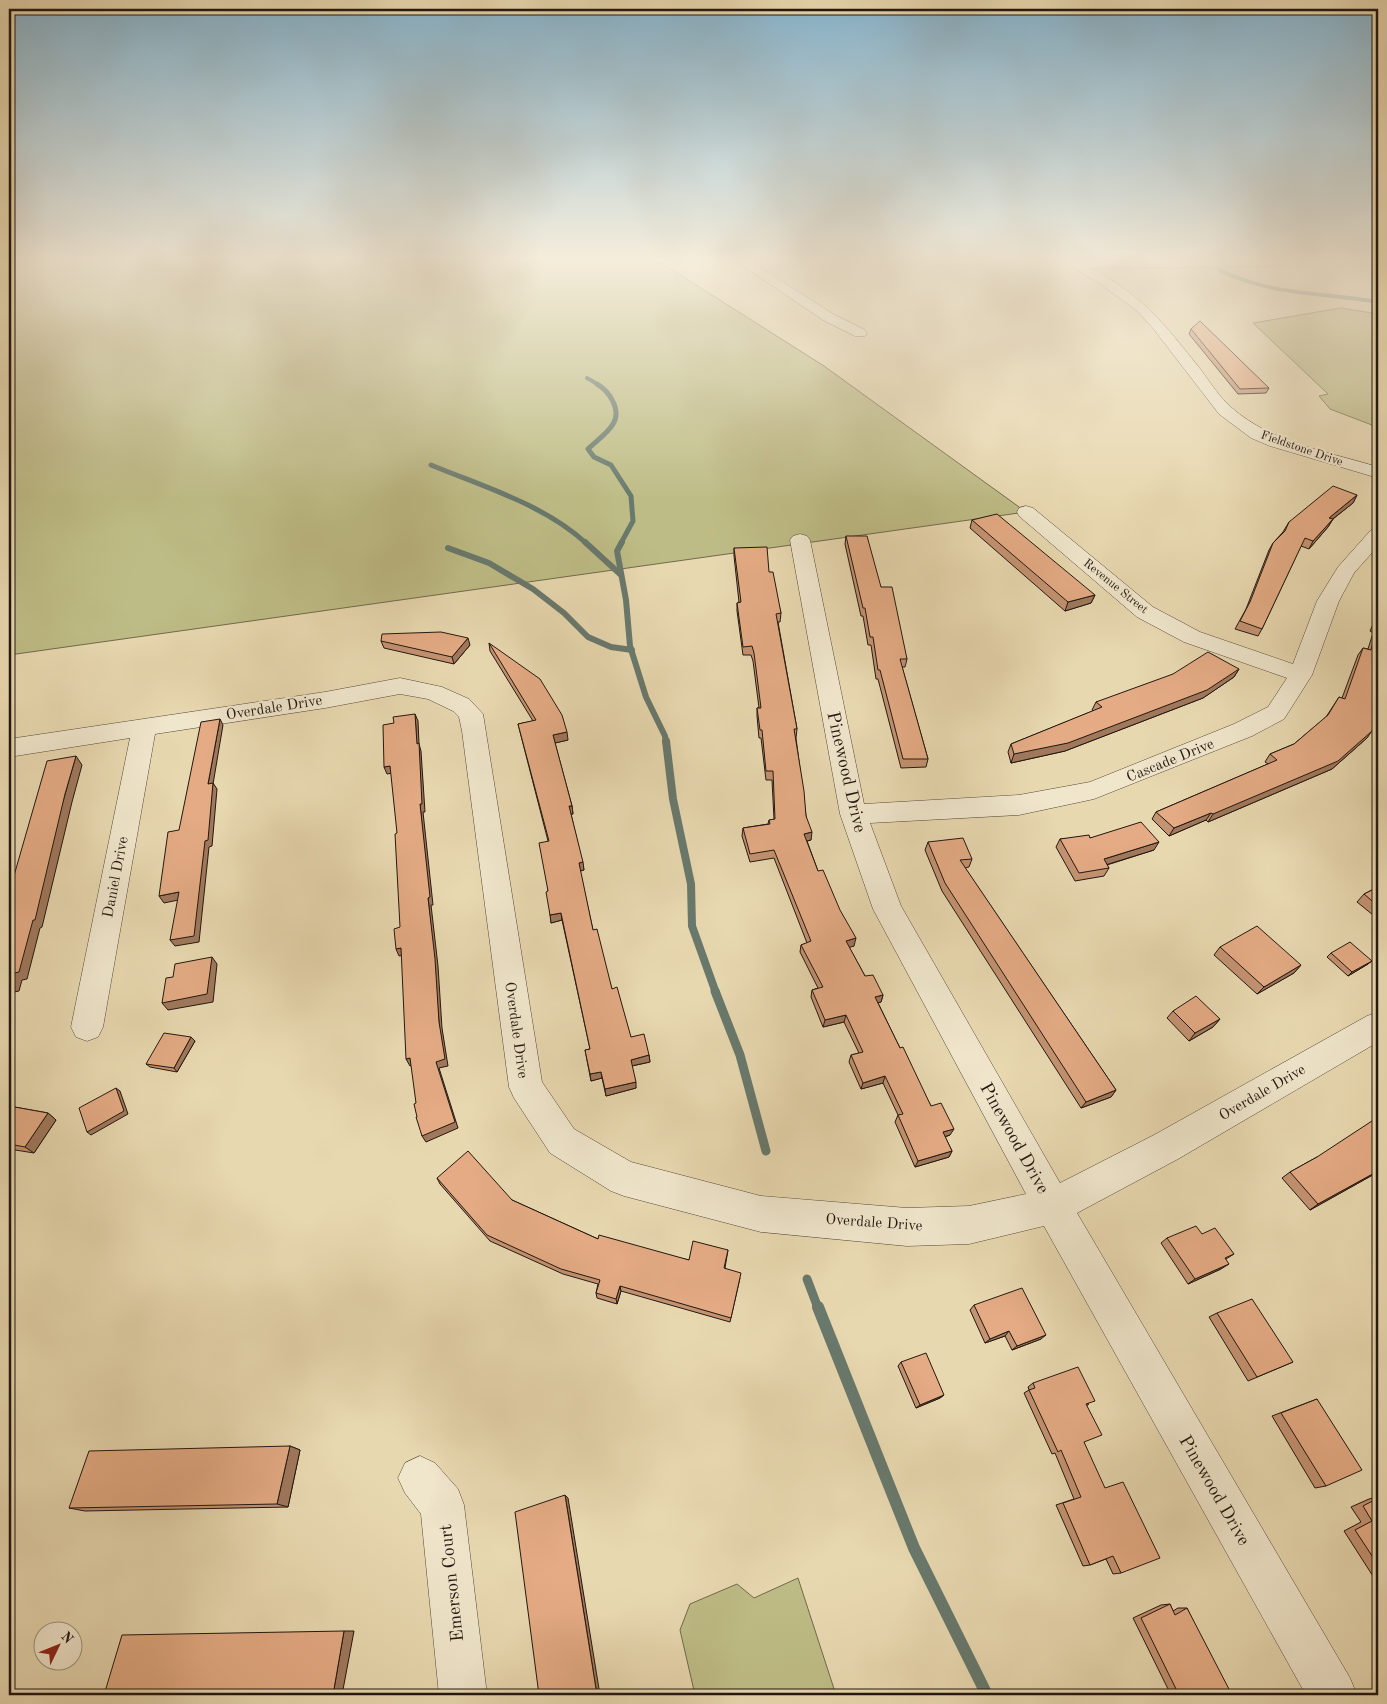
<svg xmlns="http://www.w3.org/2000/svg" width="1387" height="1704" font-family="'Old Standard TT',serif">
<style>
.green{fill:#bebc86;stroke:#706a4b}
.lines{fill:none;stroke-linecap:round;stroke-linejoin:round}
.stream-far5{stroke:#68796d;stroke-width:4}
.stream-far4{stroke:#68796d;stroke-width:5}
.stream-far3{stroke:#68796d;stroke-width:6}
.stream-far2{stroke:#68796d;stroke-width:8}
.stream-far1{stroke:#68796d;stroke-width:9}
.stream{stroke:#68796d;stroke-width:12}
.minor-casing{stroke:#544738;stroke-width:1}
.minor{fill:#f0e6cc;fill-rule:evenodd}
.wall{fill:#c49372;stroke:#221710}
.shaded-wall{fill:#a0785c;stroke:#221710}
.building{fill:#e4ab84;stroke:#221710}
.labels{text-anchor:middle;stroke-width:4.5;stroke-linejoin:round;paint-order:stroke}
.far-street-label{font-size:12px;fill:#221710;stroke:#f0e6cc}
.street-label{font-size:15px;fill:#221710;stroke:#f0e6cc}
.near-street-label{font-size:18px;fill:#221710;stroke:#f0e6cc}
</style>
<rect width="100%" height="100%" fill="#e8d8b0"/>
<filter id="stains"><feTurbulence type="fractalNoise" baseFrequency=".004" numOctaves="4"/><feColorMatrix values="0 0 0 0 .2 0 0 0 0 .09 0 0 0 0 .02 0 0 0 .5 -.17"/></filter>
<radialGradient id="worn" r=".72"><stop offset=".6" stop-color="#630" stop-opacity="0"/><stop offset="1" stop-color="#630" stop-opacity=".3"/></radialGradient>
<!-- green -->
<g class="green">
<polygon points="9,259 655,259 824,366 1026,512 9,655"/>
<polygon points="1341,308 1378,314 1378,422 1372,425 1330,409 1319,396 1328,394 1253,323"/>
<polygon points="798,1578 836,1695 695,1695 680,1630 690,1604 737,1584 754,1598"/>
</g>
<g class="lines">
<!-- stream-far5 -->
<g class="stream-far5">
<path d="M1219,270C1274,296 1320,292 1378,302"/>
<polyline points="587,378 599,385"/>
</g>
<!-- stream-far4 -->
<g class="stream-far4">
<path d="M597,384C609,391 622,410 613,424C608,433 596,441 588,449L594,457L611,465L631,496L633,521L621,543"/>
<path d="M431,465C484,487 543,504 586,543"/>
</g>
<!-- stream-far3 -->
<g class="stream-far3">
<polyline points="585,542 620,574"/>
<polyline points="622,542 617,551 626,600 630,646 646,697 665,736 666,742"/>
<polyline points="448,548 489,563 533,589 564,613 588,637 611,647 632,650"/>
</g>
<!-- stream-far2 -->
<polyline class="stream-far2" points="666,741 673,799 691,884 692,926 716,993"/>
<!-- stream-far1 -->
<g class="stream-far1">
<polyline points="715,991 740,1055 766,1151"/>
<polyline points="807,1279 818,1308"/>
</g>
<!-- stream -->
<polyline class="stream" points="818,1307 914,1548 987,1695"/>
<!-- minor casing -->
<g class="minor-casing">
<g id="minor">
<polygon points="733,259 747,259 833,314 865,330 867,333 865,336 855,336 823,320"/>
<path d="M1058,259H1378V265L1090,268C1142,294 1166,326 1201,370C1210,382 1220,398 1232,408C1272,443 1329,452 1378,467V478L1270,446L1251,438L1219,414L1152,327L1136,310L1096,281Z"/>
<polygon points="1026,506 1033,508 1153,607 1200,632 1293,664 1317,601 1338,567 1371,530 1378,528 1378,546 1354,573 1339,601 1312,675 1284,719 1252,736 1094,799 1019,815 870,823 901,906 1060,1183 1154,1135 1367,1016 1378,1012 1378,1042 1178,1159 1077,1213 1350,1678 1357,1695 1306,1695 1044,1226 969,1244 907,1246 761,1232 624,1196 611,1191 550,1153 514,1098 509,1087 462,731 459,717 453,711 428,699 400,694 325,708 155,734 103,1027 98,1037 87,1041 76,1037 71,1027 130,738 9,757 9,739 325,692 400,678 442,687 469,699 483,714 542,1082 574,1129 631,1162 761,1196 907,1208 969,1206 1026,1194 873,909 840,814 790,540 793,536 800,534 807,536 810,540 864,804 1019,795 1090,782 1234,724 1268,707 1287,678 1184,642 1137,617 1019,516 1017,512 1019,508"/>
<polygon points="420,1456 435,1463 458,1489 464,1505 487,1695 439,1695 421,1514 405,1493 398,1478 405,1463"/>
</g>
</g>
<!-- minor -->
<use href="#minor" class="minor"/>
</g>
<!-- wall -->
<g class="wall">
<polygon points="1191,329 1269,388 1266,393 1238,394 1189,334"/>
<polygon points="1357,495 1353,503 1333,519 1328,527 1309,549 1301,546 1262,629 1258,636 1235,629 1246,609 1269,550 1273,543 1283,532 1289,522"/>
<polygon points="972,520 1095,595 1091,603 1065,611 970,528"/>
<polygon points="846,536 881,587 907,659 905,667 902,667 928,759 926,767 901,768 878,679 876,679 871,645 868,645 863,616 861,616 845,544"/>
<polygon points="734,548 769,572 781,613 780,622 778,622 797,729 796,738 806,816 811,840 807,841 818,871 854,946 849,947 865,976 883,995 881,1002 878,1003 900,1048 931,1106 950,1135 945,1137 952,1151 949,1157 915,1167 895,1122 898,1115 883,1083 861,1089 849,1062 851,1055 859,1053 844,1022 823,1027 811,997 812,990 818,988 800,952 801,945 807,943 774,858 750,862 742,836 743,828 768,824 769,820 774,820 772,780 766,780 761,738 759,738 757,716 757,708 759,708 753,661 751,655 743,655 737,611 737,603 739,602 734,556"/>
<polygon points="1378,613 1378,719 1367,738 1332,769 1208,822 1206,820 1169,836 1152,819 1156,812 1268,764 1265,762 1270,754 1294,744 1326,717 1339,697 1342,698 1358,655 1363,648 1368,649 1373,633 1370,631"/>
<polygon points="381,641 470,645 454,664 384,648"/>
<polygon points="489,643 568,740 555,743 572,806 573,814 571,814 584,870 580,871 593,930 612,989 631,1037 649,1055 650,1062 632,1066 636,1088 606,1096 602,1078 591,1081 585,1050 590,1049 562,920 551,923 548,891 548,841 518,724 533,721 490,651"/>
<polygon points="1239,669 1234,677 1203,698 1065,751 1011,763 1008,752 1011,744 1093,711 1092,710 1096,702"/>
<polygon points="1090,838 1154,850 1107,865 1109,868 1104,876 1075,881 1056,847 1060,839"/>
<polygon points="928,842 972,859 969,867 965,868 1116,1090 1111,1097 1081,1108 942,891 925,850"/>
<polygon points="1378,887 1378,919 1357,902 1364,894"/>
<polygon points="1220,947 1301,965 1294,973 1257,994 1214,955"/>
<polygon points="1331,953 1368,964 1348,976 1327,957"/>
<polygon points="1173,1011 1220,1019 1213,1027 1189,1041 1167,1018"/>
<polygon points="195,1041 177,1072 150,1067 146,1064"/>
<polygon points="9,1106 48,1113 56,1120 34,1153 9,1149"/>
<polygon points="1317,1157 1378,1172 1310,1210 1282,1178 1290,1172"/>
<polygon points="437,1178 512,1200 598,1239 689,1260 728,1250 725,1268 740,1278 730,1322 621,1291 617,1304 597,1298 596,1293 598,1284 563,1274 490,1241 440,1184"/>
<polygon points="1202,1234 1234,1254 1226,1259 1221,1269 1188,1284 1161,1243 1167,1238"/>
<polygon points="974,1305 1041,1339 1012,1350 1005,1336 985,1343 970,1310"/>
<polygon points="1217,1313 1293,1362 1248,1381 1209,1317"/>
<polygon points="901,1362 944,1395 940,1398 916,1408 898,1366"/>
<polygon points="1033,1383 1089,1404 1087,1405 1084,1442 1121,1573 1113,1574 1106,1559 1090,1565 1083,1566 1056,1505 1074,1499 1055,1453 1052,1454 1024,1393 1029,1390 1028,1387"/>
<polygon points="1317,1399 1326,1486 1315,1488 1272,1416"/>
<polygon points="290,1446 300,1450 288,1507 85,1511 69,1508"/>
<polygon points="1378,1497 1378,1584 1344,1531 1361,1522 1351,1507 1369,1499"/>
<polygon points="1170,1604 1173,1611 1178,1608 1187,1608 1227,1695 1171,1695 1133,1618 1161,1605"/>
</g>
<!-- shaded-wall -->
<g class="shaded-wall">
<polygon points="1357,495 1353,503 1325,525 1329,518"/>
<polygon points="1333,519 1328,527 1309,549 1313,541"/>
<polygon points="1095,595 1091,603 1065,611 1068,602"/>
<polygon points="468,638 470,645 454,664 452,657"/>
<polygon points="1239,669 1234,677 1203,698 1065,751 1011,763 1014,754"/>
<polygon points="415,714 418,721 419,744 421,751 425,812 423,812 433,905 431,905 438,966 442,1028 448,1066 439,1068 458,1128 426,1142 422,1136 436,1062 439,1022 420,804"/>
<polygon points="220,719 223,725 212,790 208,784"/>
<polygon points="1372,731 1367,738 1332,769 1208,822 1213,814"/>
<polygon points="567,732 568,740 555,743 553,735"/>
<polygon points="76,756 82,765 72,802 42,927 40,928 27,979 22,980 19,991 9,993 9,984 14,973"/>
<polygon points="390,766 393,773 387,774 384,767"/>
<polygon points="213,783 217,789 212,846 209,847 199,942 175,946 170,940 205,841"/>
<polygon points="569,806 572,806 573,814 570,814"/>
<polygon points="1211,813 1206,820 1169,836 1174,828"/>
<polygon points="812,832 811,840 803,842 804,834"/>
<polygon points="1159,842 1154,850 1099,867 1104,859"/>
<polygon points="583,862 584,870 580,871 579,863"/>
<polygon points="179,892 183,899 164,903 159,896"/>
<polygon points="561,913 562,920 551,923 550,915"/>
<polygon points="856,938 854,946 844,949 846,941"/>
<polygon points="401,948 404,955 399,956 396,949"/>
<polygon points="212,957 217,964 213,1002 168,1010 162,1003"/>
<polygon points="1372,961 1368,964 1348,976 1352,972"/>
<polygon points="1301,965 1294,973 1257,994 1264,987"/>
<polygon points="883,995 881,1002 873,1004 875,997"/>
<polygon points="846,1015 844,1022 823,1027 825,1020"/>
<polygon points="1220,1019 1213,1027 1189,1041 1195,1033"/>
<polygon points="191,1037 195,1041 177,1072 174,1068"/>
<polygon points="649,1055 650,1062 631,1066 631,1060"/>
<polygon points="410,1058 414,1065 410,1066 406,1059"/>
<polygon points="601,1072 602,1078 591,1081 590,1074"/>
<polygon points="885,1076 883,1083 861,1089 863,1083"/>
<polygon points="636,1082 636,1088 606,1096 605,1089"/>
<polygon points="116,1088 120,1091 128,1114 91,1135 87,1132"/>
<polygon points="1116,1090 1111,1097 1081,1108 1086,1102"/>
<polygon points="48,1113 56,1120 34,1153 25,1147"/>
<polygon points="954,1129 950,1135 940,1138 943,1132"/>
<polygon points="952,1151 949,1157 915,1167 918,1161"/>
<polygon points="1378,1171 1378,1172 1310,1210 1318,1204"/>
<polygon points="1229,1264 1221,1269 1188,1284 1195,1279"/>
<polygon points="620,1286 621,1291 617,1304 616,1299"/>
<polygon points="1009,1331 1005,1336 985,1343 990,1339"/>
<polygon points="1046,1335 1041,1339 1012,1350 1017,1346"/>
<polygon points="944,1395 940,1398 916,1408 920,1405"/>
<polygon points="290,1446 300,1450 288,1507 277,1504"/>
<polygon points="565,1495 568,1498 600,1695 597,1695"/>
<polygon points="344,1631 354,1631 342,1695 333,1695"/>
</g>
<!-- building -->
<g class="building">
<polygon points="1200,321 1269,388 1240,389 1191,329"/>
<polygon points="1333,486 1357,495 1329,518 1333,519 1313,541 1305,538 1262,629 1240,621 1250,602 1273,543 1285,531 1289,522"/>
<polygon points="997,514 1095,595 1068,602 972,520"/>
<polygon points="846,536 867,536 881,587 892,587 907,659 900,659 928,759 903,759 880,670 878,670 873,637 870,637 865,608 863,608"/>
<polygon points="767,547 769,572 773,572 781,613 776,614 797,729 794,729 804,791 806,816 812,832 804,834 818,871 823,870 840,910 856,938 846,941 865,976 873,975 883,995 875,997 900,1048 903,1047 931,1106 941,1103 954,1129 943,1132 952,1151 918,1161 898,1115 903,1114 885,1076 863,1083 851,1055 863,1052 846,1015 825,1020 812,990 823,987 801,945 811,941 774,850 750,854 743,828 770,824 769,820 775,819 773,771 766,771 762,730 760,730 757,708 761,708 754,653 752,646 743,647 737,603 741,602 734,548"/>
<polygon points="1378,617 1378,719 1372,731 1338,761 1213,814 1211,813 1174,828 1156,812 1277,760 1270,754 1294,744 1328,715 1339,697 1345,699 1363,648 1371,650 1378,625 1375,623"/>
<polygon points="441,632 468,638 452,657 381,641 382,634"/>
<polygon points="489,643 540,679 562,715 567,732 553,735 572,806 569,806 583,862 579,863 593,930 597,929 612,989 617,987 631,1037 644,1034 649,1055 631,1060 636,1082 605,1089 601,1072 590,1074 585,1050 590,1049 561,913 550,915 546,892 548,891 539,843 549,841 518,724 536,720"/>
<polygon points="1208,652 1239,669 1207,690 1068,743 1014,754 1011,744 1102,707 1096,702 1173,674"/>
<polygon points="415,714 417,744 419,743 422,804 420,804 430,897 428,898 435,959 439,1022 445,1059 436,1062 455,1122 422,1136 416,1117 417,1117 414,1104 416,1103 410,1058 406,1059 401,948 396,949 394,929 400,927 395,834 397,833 390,766 384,767 383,725 394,723 393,717"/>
<polygon points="220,719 208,784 213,783 208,840 205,841 194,936 170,940 179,892 159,896 168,832 179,830 201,722"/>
<polygon points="76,756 65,794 35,920 33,920 19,972 14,973 11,984 9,984 9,893 47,761"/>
<polygon points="1141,822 1159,842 1104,859 1109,868 1079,873 1060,839 1089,835 1090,838"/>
<polygon points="963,838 972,859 960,860 1116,1090 1086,1102 945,883 928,842"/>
<polygon points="1378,887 1378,906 1364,894"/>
<polygon points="1257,926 1301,965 1264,987 1220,947"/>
<polygon points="1350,942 1372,961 1352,972 1331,953"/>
<polygon points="212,957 207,994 162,1003 166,978 173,977 175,964"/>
<polygon points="1196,996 1220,1019 1195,1033 1173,1011"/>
<polygon points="164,1033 191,1037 174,1068 146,1064"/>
<polygon points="116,1088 124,1111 87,1132 79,1108"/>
<polygon points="9,1106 48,1113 25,1147 9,1144"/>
<polygon points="1378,1117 1378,1171 1318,1204 1290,1172 1317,1157"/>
<polygon points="468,1151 512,1200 598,1239 599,1235 689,1260 693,1241 728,1250 724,1268 741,1273 731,1318 620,1286 616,1299 596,1293 600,1280 561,1269 487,1235 437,1178"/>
<polygon points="1196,1226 1202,1234 1215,1228 1234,1254 1225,1258 1229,1264 1195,1279 1167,1238"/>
<polygon points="1022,1288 1046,1335 1017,1346 1009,1331 990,1339 974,1305"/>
<polygon points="1252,1299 1293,1362 1257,1377 1217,1313"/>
<polygon points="926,1353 944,1395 920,1405 901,1362"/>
<polygon points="1078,1367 1095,1401 1086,1404 1102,1435 1084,1442 1105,1488 1123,1482 1160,1558 1121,1573 1113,1556 1090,1565 1063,1503 1081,1497 1061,1450 1058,1452 1029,1390 1035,1388 1033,1383"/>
<polygon points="1317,1399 1362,1470 1326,1486 1281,1413"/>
<polygon points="290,1446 277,1504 69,1508 89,1451"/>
<polygon points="565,1495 597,1695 539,1695 515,1512"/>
<polygon points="1378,1498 1378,1565 1355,1530 1372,1521 1363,1506"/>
<polygon points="1170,1604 1175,1615 1187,1608 1231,1693 1227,1695 1179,1695 1141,1618"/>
<polygon points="344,1631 333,1695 104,1695 122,1635"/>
</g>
<!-- sky -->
<linearGradient id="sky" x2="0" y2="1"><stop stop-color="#87b6d0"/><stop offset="0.52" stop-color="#f5eddb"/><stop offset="1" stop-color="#f5eddb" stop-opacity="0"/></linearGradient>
<rect width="1387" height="498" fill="url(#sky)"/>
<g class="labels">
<!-- far-street labels -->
<g class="far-street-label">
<text transform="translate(1302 448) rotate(19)" y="4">Fieldstone Drive</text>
<text transform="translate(1116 586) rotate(39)" y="4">Revenue Street</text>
</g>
<!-- street labels -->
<g class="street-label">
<text transform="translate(274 707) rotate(-9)" y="5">Overdale Drive</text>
<text transform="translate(1170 760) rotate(-22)" y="5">Cascade Drive</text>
<text transform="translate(115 877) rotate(-79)" y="5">Daniel Drive</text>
<text transform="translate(517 1030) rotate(82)" y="5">Overdale Drive</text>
<text transform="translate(1262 1092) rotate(-30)" y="5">Overdale Drive</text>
<text transform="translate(874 1222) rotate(4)" y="5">Overdale Drive</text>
</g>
<!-- near-street labels -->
<g class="near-street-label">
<text transform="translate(847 772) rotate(77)" y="6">Pinewood Drive</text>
<text transform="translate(1015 1138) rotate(61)" y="6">Pinewood Drive</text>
<text transform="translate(1215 1490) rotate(60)" y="6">Pinewood Drive</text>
<text transform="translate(451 1583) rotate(-96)" y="6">Emerson Court</text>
</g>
</g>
<!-- margin -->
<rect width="1387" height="1704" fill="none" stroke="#e8d8b0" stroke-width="30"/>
<rect x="10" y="10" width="1367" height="1684" fill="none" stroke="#221710" stroke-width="2.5"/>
<rect x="15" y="15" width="1357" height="1674" fill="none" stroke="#221710"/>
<!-- north arrow -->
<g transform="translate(58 1646) rotate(47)"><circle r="24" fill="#f0e6cc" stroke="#9e9381"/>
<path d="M0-4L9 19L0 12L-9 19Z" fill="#8f2418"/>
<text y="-8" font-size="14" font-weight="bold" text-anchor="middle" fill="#221710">N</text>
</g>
<rect width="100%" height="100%" filter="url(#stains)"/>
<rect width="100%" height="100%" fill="url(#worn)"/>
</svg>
